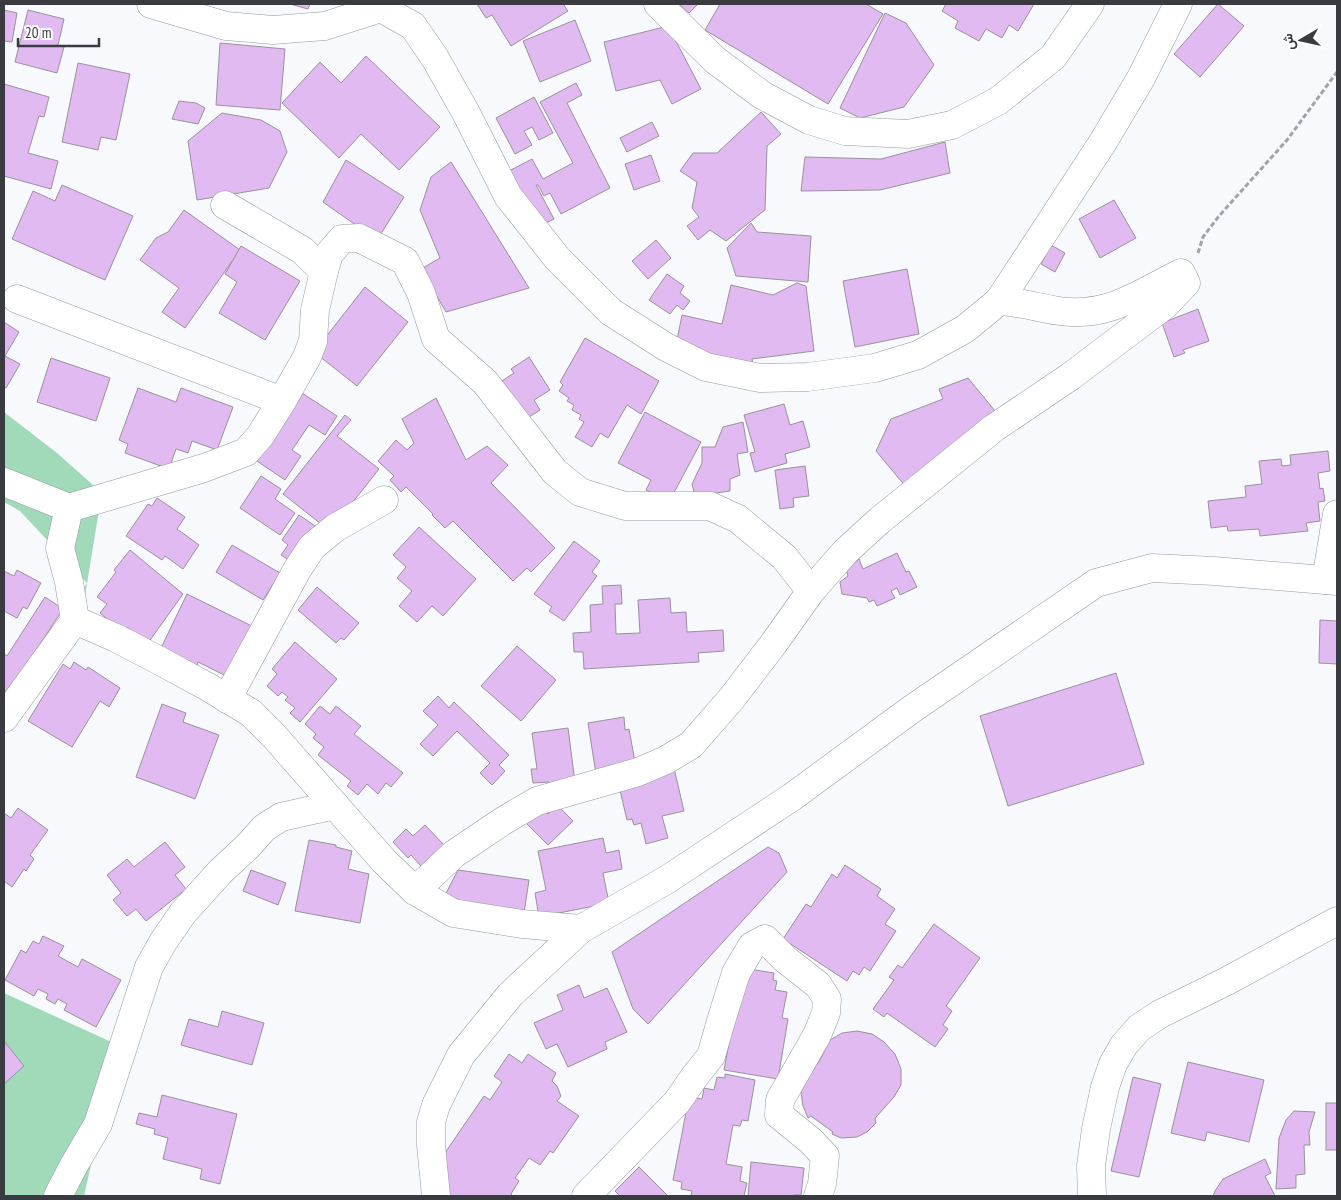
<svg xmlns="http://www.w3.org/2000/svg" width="1341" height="1200" font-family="'PT Sans Narrow',Vazirmatn,sans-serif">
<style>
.green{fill:#a0dab8}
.building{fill:#e0baf0;stroke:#99929c}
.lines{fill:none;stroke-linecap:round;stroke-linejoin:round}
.minor-casing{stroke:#9799a4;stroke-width:29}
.path{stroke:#a3a4a9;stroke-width:3;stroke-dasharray:5 2.5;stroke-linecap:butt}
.minor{stroke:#fff;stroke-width:28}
</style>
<rect width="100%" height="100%" fill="#f8f9fd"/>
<!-- green -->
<g class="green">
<polygon points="4,412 57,453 93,485 101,498 84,602 34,669 87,583 20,511 4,502"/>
<polygon points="4,993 118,1045 84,1196 4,1196"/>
</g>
<!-- building -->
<g class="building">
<polygon points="290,4 310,4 308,9"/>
<polygon points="477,4 563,4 568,11 511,46 492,15 486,18"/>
<polygon points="679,4 698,4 689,13"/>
<polygon points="720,4 866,4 883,14 828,104 705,30"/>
<polygon points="946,4 1034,4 1018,31 1009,25 1002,38 986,29 979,41 955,28 958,21 942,11"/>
<polygon points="1218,4 1244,26 1200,77 1174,54"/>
<polygon points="4,10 17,13 12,42 4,41"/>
<polygon points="28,10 64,19 58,45 64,47 57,73 15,62"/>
<polygon points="885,13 906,23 934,65 904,107 860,118 840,108"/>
<polygon points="575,20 591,61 540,82 523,41"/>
<polygon points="668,26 701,89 672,104 660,80 616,91 604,42"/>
<polygon points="220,43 285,49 280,110 216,105"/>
<polygon points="366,56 440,127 399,170 361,134 339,158 282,103 320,62 341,83"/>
<polygon points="78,63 130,74 116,140 101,137 98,150 62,142"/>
<polygon points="576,83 582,95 567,103 610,188 561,214 550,193 544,196 538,185 536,185 554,219 538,227 509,171 532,159 543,179 573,163 540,102"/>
<polygon points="4,84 49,97 44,117 39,116 28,153 58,161 51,189 4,176"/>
<polygon points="534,97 553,133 539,140 532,127 524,131 532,145 515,154 496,118"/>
<polygon points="179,101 196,103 205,108 198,124 172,119"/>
<polygon points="761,112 781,134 767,146 765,210 726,241 710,230 698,240 687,226 699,217 692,208 697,182 680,171 693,153 717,153"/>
<polygon points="222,113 261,120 280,131 287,152 269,188 197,200 188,141"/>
<polygon points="652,122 659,136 627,152 620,138"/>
<polygon points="945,142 950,173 880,190 801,191 805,157 881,159"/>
<polygon points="651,155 660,181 634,190 625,164"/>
<polygon points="346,160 404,197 377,240 323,202"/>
<polygon points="451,162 529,288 446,312 421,269 440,258 420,210 431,177"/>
<polygon points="62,185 133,216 105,280 12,239 33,191 55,201"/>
<polygon points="1114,200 1136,238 1100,258 1079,219"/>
<polygon points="184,210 240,250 185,328 162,312 179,288 140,260 156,238 168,232"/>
<polygon points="751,223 757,232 811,236 808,282 736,276 727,248"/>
<polygon points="656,240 671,258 648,279 632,261"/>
<polygon points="1051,245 1065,253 1055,272 1041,264"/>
<polygon points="241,246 300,281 265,340 219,313 237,282 225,274"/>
<polygon points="907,269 919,334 855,347 843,281"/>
<polygon points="667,274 684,286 680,293 690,301 683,310 677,305 670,314 649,300"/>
<polygon points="797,283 806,286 814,351 752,359 754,371 716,362 677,340 682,315 722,324 731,285 773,295"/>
<polygon points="365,287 408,322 357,386 314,352"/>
<polygon points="1198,309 1209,341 1183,350 1185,353 1174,357 1162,323"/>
<polygon points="4,322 19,332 5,356 20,364 6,388 4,387"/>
<polygon points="585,338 659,381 641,414 627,405 608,438 600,433 592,447 575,437 584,422 579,419 581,415 572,410 574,405 567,401 569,398 559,391 563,385 560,382"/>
<polygon points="529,357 550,390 534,400 540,410 526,419 502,381 514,373 511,369"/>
<polygon points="51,358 110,378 96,421 37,402"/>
<polygon points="968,378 995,411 906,487 876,451 891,419 943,399 939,389"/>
<polygon points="138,388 176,402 181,388 233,407 217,450 192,441 188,453 176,449 169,469 125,453 128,444 119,440"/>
<polygon points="302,393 337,416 325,435 309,425 292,450 301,456 285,480 257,461"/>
<polygon points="436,398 466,460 487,446 508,465 491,483 555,548 531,572 527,568 513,581 453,521 445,528 432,515 433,514 406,487 401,492 390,480 394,476 378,461 396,440 407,450 414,443 402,419"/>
<polygon points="784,404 790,425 803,421 810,447 785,454 787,463 755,472 750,453 755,452 744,415"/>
<polygon points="645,412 701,442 669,502 646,490 651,480 618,463"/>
<polygon points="345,415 351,420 337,436 379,469 330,531 283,494"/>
<polygon points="743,422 748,452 737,454 740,475 730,479 730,491 695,496 692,484 702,463 702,447 715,447 723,427"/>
<polygon points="1328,451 1330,471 1318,473 1320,489 1323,488 1325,501 1318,502 1320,521 1306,523 1308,531 1260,536 1259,529 1228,531 1227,526 1211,528 1208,501 1246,497 1245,486 1262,484 1259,461 1281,459 1282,466 1291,465 1290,455"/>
<polygon points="805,466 809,496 793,498 794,507 780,509 775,470"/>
<polygon points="261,476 281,489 275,499 295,513 280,535 240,508"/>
<polygon points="157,498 185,517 177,529 199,545 183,569 165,556 162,560 126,536 148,504 152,506"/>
<polygon points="299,515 321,530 298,566 281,555 288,545 282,540"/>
<polygon points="419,527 476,579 443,616 432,606 417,622 399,606 412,591 397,578 406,567 393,555"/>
<polygon points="574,541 600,561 592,572 597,576 564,621 549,611 552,607 534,594"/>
<polygon points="232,545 280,573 263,600 216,572"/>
<polygon points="130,550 183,594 148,643 127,627 123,632 100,613 107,604 97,597 116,572 114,570"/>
<polygon points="897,553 906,572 909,571 917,587 900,595 897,588 891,591 895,598 877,606 874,600 869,602 867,598 842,594 840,582 848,576 846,569 859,559 863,569"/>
<polygon points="17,570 41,583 27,609 23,607 17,618 4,611 4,571 14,576"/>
<polygon points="621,585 622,604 615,604 616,634 640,633 638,600 670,598 671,613 686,612 687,632 723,630 724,651 698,653 699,662 584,669 583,652 574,652 573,633 591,632 590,605 603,604 602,586"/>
<polygon points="317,587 359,623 344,640 341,638 336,643 298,610"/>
<polygon points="187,594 258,629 234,680 198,662 197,666 161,648"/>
<polygon points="45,597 63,609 8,693 4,690 4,654 7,656"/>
<polygon points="1320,620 1337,621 1337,664 1319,663"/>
<polygon points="295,642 337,679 300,722 290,713 295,708 285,700 288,697 282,692 278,696 267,686 277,674 272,669"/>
<polygon points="517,646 556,680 521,721 481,686"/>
<polygon points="74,662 86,670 88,667 120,688 109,707 100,701 72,747 28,721 63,664 70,669"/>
<polygon points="1116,673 1144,764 1008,806 980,716"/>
<polygon points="438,696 449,708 454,702 509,755 499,765 505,771 492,785 480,773 490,763 457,731 433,756 420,744 438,725 423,711"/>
<polygon points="162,704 186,713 183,722 219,735 195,799 136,777"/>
<polygon points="320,706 330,714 336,706 361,726 354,734 403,773 391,787 386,783 378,794 367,784 358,795 347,786 351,781 318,755 324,747 313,738 316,734 305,724"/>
<polygon points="624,717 625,730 629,729 635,762 596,774 588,723"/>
<polygon points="568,728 575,782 550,792 549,782 533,783 531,769 537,769 532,733"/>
<polygon points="674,768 684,811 662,816 668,838 646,844 641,823 634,825 632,819 627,820 618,782"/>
<polygon points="557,805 573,821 548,845 526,823 542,807 548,814"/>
<polygon points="18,808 48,830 30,855 34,859 26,871 24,869 12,887 4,881 4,813 11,818"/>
<polygon points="425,825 444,845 421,866 411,855 408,858 393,842 406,829 413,836"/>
<polygon points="603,838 606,853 619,850 622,869 603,873 609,903 539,917 535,893 546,890 538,851"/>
<polygon points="309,840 336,845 336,847 352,851 348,869 369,874 360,923 295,911"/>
<polygon points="165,842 185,867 175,875 186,889 146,921 136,909 127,916 113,900 121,893 107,875 127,859 134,867"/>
<polygon points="768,847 779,853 787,872 648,1024 633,1009 612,952"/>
<polygon points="845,865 881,889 877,896 895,909 885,924 896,931 870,971 864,967 859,975 853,971 847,981 783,939 806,904 811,907 832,874 837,878"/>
<polygon points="251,870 286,883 278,905 243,891"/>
<polygon points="458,870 529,880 524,913 442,901"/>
<polygon points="934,924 980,958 946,1006 952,1011 943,1025 948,1029 935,1047 887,1013 884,1017 873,1009 894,980 889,977 898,965 902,968"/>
<polygon points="43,936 64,946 58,956 78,967 82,959 121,980 96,1027 64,1010 67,1004 58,999 55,1004 46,999 48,994 38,989 34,996 5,980 21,950 26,953 33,941 39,944"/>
<polygon points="743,968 774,973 773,980 777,981 775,990 787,992 782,1018 788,1019 778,1079 724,1070"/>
<polygon points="579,985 584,998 607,988 627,1032 605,1042 607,1049 568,1067 557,1044 546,1049 534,1023 563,1010 557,995"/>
<polygon points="222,1011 264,1023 252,1065 181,1045 189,1019 218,1027"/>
<polygon points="857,1031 872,1034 884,1042 895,1054 901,1069 901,1085 894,1097 877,1116 875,1119 876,1123 867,1132 857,1137 841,1138 832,1134 833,1132 811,1116 808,1118 803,1106 801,1092 808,1078 821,1058 830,1040 842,1033"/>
<polygon points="4,1041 24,1066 4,1084"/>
<polygon points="509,1054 522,1063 528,1054 556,1073 552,1081 557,1086 561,1096 557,1101 579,1116 553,1153 550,1151 540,1165 529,1158 515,1178 519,1181 511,1194 513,1196 450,1196 441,1191 438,1163 484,1096 490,1100 502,1082 494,1076"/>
<polygon points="1188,1062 1264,1080 1249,1142 1207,1132 1205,1141 1171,1133"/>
<polygon points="725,1074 755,1080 748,1121 742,1120 740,1126 733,1125 726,1164 742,1167 740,1181 747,1183 744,1196 691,1196 692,1191 681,1189 682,1182 673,1180 689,1097 702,1099 704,1088 714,1090 717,1077 725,1078"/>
<polygon points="1133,1077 1161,1084 1139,1177 1111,1171"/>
<polygon points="162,1095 237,1114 220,1184 200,1179 202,1169 163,1159 168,1138 154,1134 155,1129 136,1124 139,1113 157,1117"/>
<rect x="1326" y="1103" width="11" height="47"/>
<polygon points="1294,1111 1315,1112 1309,1132 1310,1145 1304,1145 1305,1174 1296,1175 1296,1188 1276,1189 1279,1138 1286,1120"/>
<polygon points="1265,1159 1271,1173 1265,1176 1275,1196 1213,1196 1215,1191 1223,1179"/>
<polygon points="751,1162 804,1168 801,1195 794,1195 794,1196 748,1196"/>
<polygon points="639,1167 668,1196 620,1196 615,1191"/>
</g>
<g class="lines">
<!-- minor casing -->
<g class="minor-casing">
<g id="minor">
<polyline points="151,4 226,26 273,30 325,26 381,8"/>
<polyline points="378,4 381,8 413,26 435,58 466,113 508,196 557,258 611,312 666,347 706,367 760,378 808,377 875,368 918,355 965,329 999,301 1103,142 1141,78 1178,4"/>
<polyline points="658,4 715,60 762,95 809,120 845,131 908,134 952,125 998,101 1053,57 1090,4"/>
<polyline points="225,205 302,250 324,271"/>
<polyline points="17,299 282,401"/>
<polyline points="4,482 69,508 60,548 69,582 75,620 4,718"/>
<polyline points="69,508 204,468 246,452 260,436 282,401 307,357 313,341 315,310 324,271 329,254 342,239 359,238 405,261 421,293 436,339 485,382 555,472 580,492 625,506 710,506 738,519 784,557 811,591"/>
<polyline points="1326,580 1337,514"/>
<polyline points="75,620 116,638 160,661 208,687 251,713 274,736 384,861 415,891 453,913 522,924 581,929 668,879 792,797 912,709 1096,583 1152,568 1214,571 1337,581"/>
<polyline points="227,699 297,570 312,547 335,528 384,500"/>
<path d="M415,891L454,854L503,821L537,801L638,772L666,760L691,745L732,698L774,643L811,591L845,552L880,520L994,428L1071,376L1165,305L1186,283L1181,273C1138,294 1109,318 1059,311C1039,308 1020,302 999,301"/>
<polyline points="58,1196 74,1165 98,1124 149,967 163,942 183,913 220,872 248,846 264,828 281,817 335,805"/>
<polyline points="436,1196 431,1145 431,1122 436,1105 461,1055 510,995 581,929"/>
<polyline points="586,1196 677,1102 695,1076 711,1056 721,1021 736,973 752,946 765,939 785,959 818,985 827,999 826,1013 817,1035 780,1100 779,1115 811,1141 825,1156 822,1184 818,1196"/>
<polyline points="1092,1196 1091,1166 1096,1129 1105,1087 1113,1064 1124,1045 1139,1028 1160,1014 1227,981 1337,921"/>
</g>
</g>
<!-- path -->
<polyline class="path" points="1198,253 1203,237 1219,216 1287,140 1337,72"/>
<!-- minor -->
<use href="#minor" class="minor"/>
</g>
<!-- border -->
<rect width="1341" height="1200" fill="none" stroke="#3a3b40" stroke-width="10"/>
<!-- north arrow -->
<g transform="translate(1301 40) rotate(261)" stroke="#ffffff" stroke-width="4" paint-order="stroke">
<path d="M0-4L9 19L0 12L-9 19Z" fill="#3a3b40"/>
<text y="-8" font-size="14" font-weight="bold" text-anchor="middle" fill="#3a3b40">ش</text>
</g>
<!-- scale -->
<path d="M18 38v8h81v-8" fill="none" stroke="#3a3b40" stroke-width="2.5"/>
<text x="25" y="38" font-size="15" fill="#3a3b40" stroke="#ffffff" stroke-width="4" paint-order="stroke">20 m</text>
</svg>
